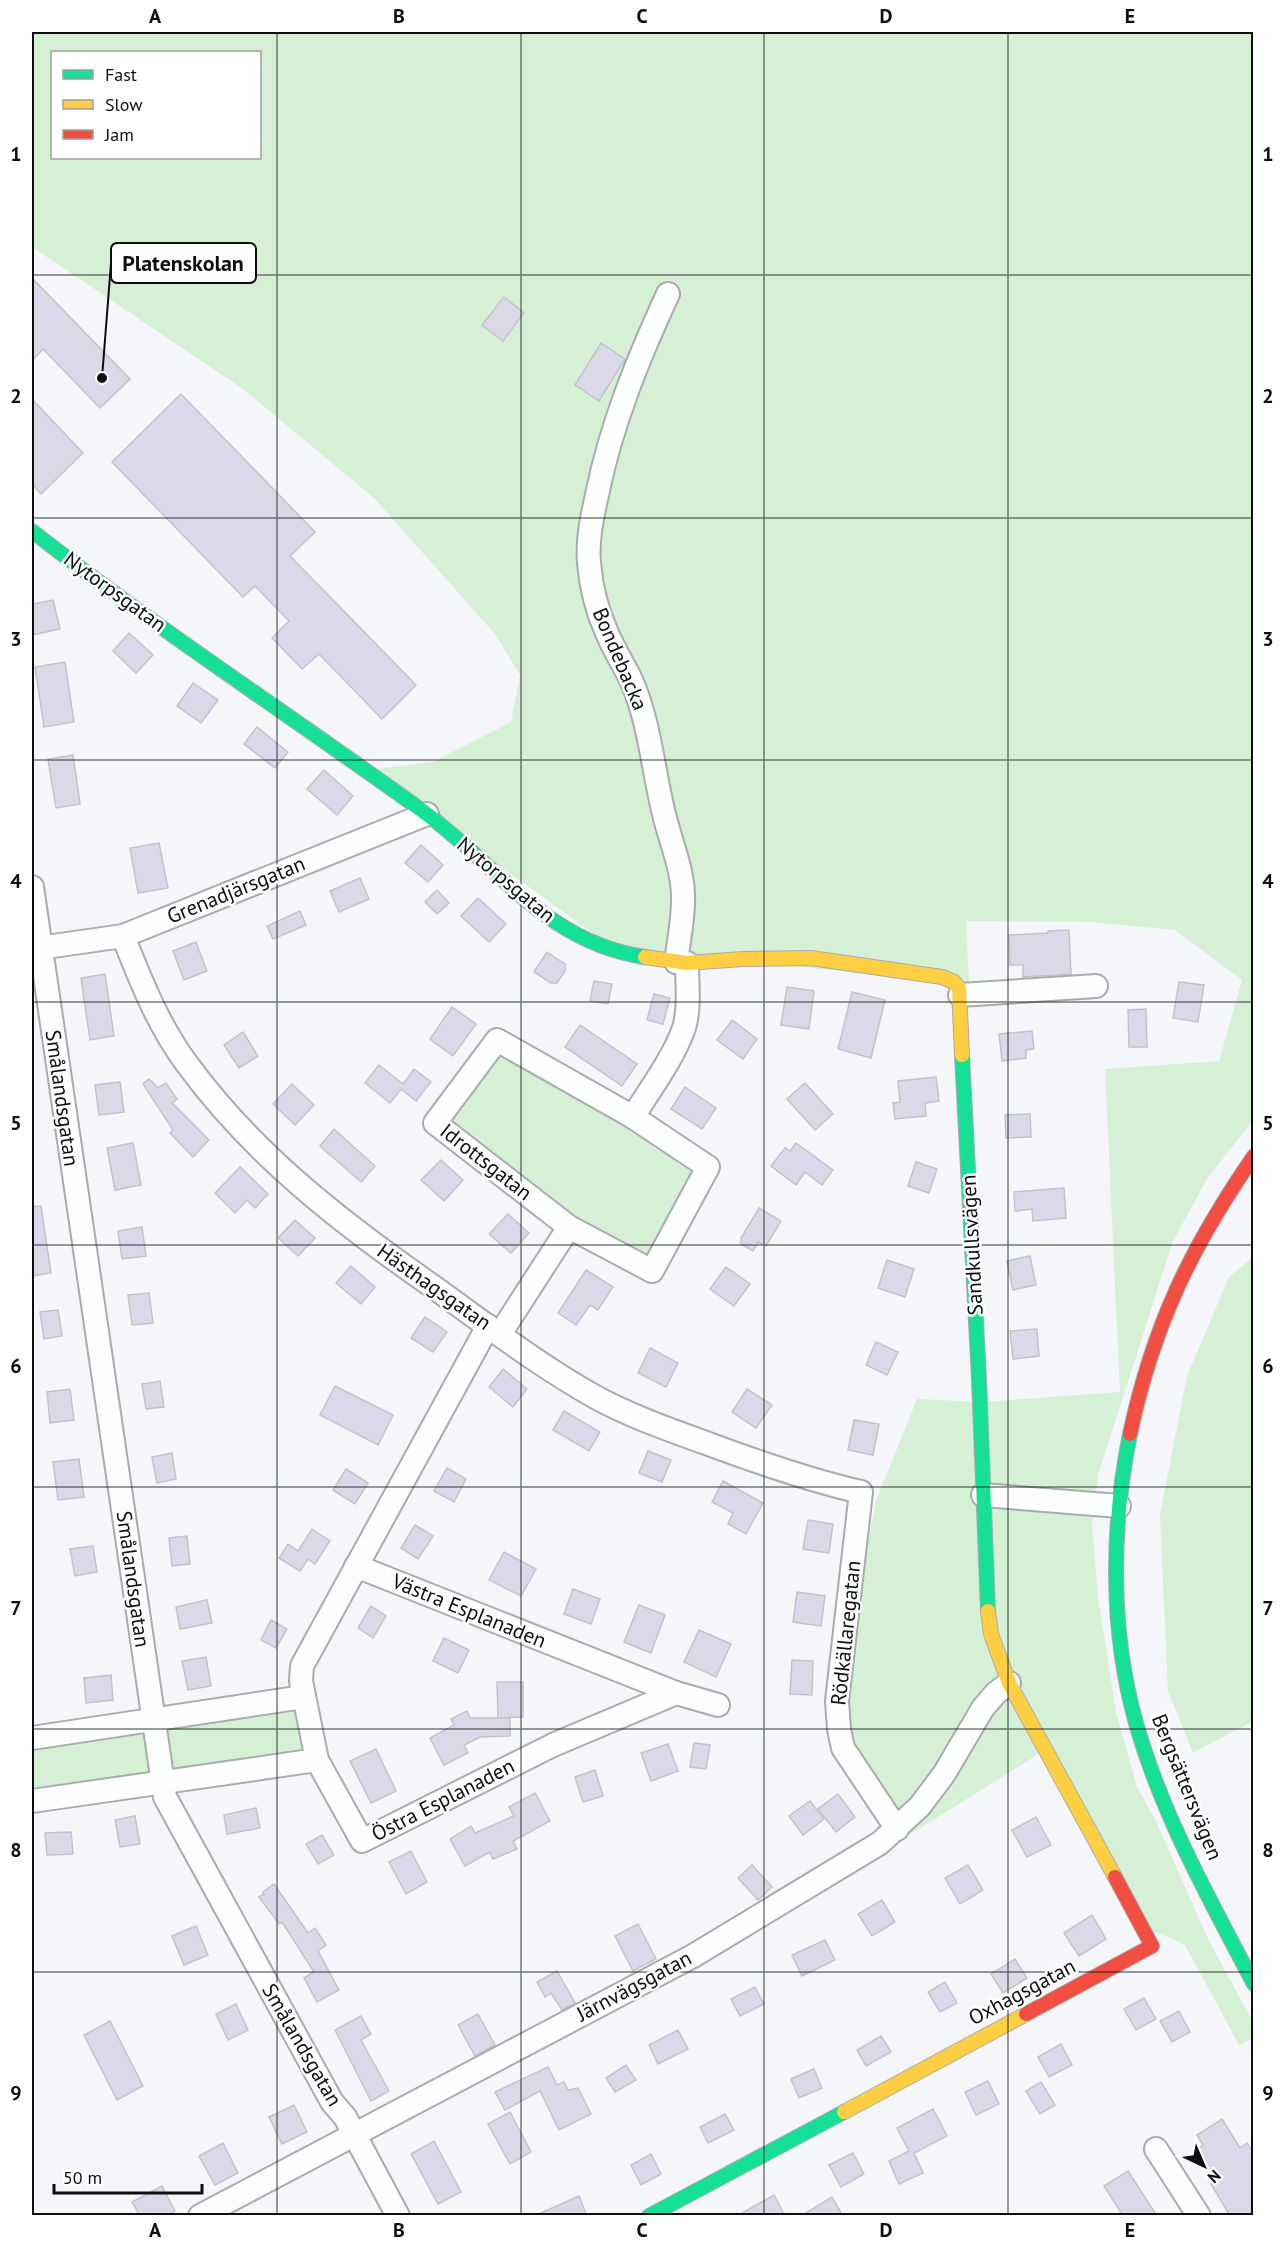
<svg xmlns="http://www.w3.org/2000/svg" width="1285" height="2247" font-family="'PT Sans',sans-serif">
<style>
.green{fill:#d6f0d6;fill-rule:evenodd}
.building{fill:#dbd9e9;stroke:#c2c3c6;stroke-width:1.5}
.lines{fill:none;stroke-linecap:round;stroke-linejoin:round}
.street-casing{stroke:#a9abae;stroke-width:26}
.fast-casing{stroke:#a9abae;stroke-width:16}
.slow-casing{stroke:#a9abae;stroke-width:16}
.jam-casing{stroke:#a9abae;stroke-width:16}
.street{stroke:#fdfefe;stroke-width:22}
.fast{stroke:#16e098;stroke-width:14}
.slow{stroke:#ffcf43;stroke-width:14}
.jam{stroke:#f24e42;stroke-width:14}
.grid{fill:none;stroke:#0d0e10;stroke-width:1.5;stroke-opacity:0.55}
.labels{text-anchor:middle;stroke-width:5;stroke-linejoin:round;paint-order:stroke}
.street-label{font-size:21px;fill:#0d0e10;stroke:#fff}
.leader{fill:none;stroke:#0d0e10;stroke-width:2}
.callout-dot{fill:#0d0e10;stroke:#fff;stroke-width:2}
.callout{fill:#fff;stroke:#0d0e10;stroke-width:2}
.callout-label{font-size:22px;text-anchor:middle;font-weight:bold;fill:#0d0e10}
.neatline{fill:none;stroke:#0d0e10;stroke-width:2}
.grid-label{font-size:20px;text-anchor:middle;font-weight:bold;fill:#0d0e10}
</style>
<rect width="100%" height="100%" fill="#f4f6fa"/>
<!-- green -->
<g class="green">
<path d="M32,32H1253V1120L1207,1179L1173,1241L1098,1475L1092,1525L1098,1597L1116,1712L1137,1787L1156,1821L1208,1939L1253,2022V2038L1239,2045L1185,1945L1137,1923L1042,1752L890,1847L876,1797L846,1751L840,1688L876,1501L917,1399L982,1402L1120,1392L1105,1069L1219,1061L1242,980L1175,930L1091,922L966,921L970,1004L940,982L794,966H638L368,770L433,762L511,722L520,675L495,634L374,498L243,389L32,247ZM52,52H260V158H52Z"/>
<polygon points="503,1054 707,1171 652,1268 577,1233 436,1124"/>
<polygon points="1253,1257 1253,1721 1193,1753 1168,1691 1160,1514 1187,1376 1229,1277"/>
<polygon points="305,1701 319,1761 32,1807 32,1743"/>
</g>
<!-- building -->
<g class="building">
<polygon points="32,278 130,379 100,408 43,349 32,361"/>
<polygon points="504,297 524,313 503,341 482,325"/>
<polygon points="601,343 625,359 599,401 575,385"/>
<polygon points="181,394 315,532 290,556 416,685 382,719 319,654 302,669 272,638 289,621 255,586 243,597 112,462"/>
<polygon points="32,399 83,453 41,494 32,484"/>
<polygon points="53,600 60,629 32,635 32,604"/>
<polygon points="129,633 153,655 136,673 113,651"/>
<polygon points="65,662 74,722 44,727 35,667"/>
<polygon points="193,683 218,700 201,723 177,706"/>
<polygon points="257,727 288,752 275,768 244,744"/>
<polygon points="73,755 80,804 56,808 48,759"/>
<polygon points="324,770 353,796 337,815 307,789"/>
<polygon points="159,843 168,888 138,893 130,848"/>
<polygon points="421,845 443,865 428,882 405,863"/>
<polygon points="360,878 369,899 339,912 330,891"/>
<polygon points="437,890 449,903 437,914 425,902"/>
<polygon points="478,898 506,924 489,942 461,916"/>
<polygon points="300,911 306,925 273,939 267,926"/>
<polygon points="1069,930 1071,974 1023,977 1023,965 1010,965 1009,935 1048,933 1048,931"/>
<polygon points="196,942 207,971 184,980 173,951"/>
<polygon points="547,952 565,964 565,971 557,983 551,983 534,972"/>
<polygon points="105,974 114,1036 90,1040 81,978"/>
<polygon points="594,981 612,984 608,1004 590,1001"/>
<polygon points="1179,982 1204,985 1198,1022 1173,1018"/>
<polygon points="787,987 814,991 809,1029 781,1025"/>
<polygon points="852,992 885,1000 871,1058 838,1049"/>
<polygon points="654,994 670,998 663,1024 647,1020"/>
<polygon points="452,1007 476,1024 453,1056 430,1039"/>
<polygon points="1146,1009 1147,1047 1129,1047 1128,1010"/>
<polygon points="732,1020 757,1039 743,1059 717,1040"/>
<polygon points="580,1025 637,1064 622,1086 565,1047"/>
<polygon points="1032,1031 1034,1049 1026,1050 1026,1058 1002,1061 999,1034"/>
<polygon points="243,1032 258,1056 239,1068 224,1045"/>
<polygon points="379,1065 403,1084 414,1069 431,1082 416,1101 401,1089 390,1103 365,1083"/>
<polygon points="936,1077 939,1101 925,1103 926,1116 895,1119 893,1103 900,1102 898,1081"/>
<polygon points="149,1079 158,1088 166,1083 177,1099 172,1103 209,1140 193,1157 170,1133 173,1130 143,1084"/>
<polygon points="120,1082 124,1112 99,1115 95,1085"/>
<polygon points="805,1083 833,1114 815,1130 787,1099"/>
<polygon points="292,1084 314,1105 295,1125 273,1104"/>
<polygon points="685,1087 716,1108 702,1129 671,1109"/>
<polygon points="1030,1114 1031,1137 1006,1138 1005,1115"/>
<polygon points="334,1129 375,1166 361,1182 320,1146"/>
<polygon points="133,1143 141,1185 115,1190 107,1148"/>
<polygon points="796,1143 833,1170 822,1185 805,1172 796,1185 771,1166 785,1148 790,1151"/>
<polygon points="441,1160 463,1180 444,1201 421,1180"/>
<polygon points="916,1162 937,1169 929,1193 908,1186"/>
<polygon points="240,1167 268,1194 255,1208 247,1200 235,1213 215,1193"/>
<polygon points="1064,1188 1066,1218 1033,1221 1032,1209 1015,1211 1014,1192"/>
<polygon points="41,1206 51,1273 32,1276 32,1207"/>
<polygon points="759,1208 781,1221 766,1246 758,1242 753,1251 741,1244 741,1238"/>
<polygon points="508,1214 529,1233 511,1253 489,1234"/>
<polygon points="295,1220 315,1238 298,1256 278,1238"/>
<polygon points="142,1227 146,1256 122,1259 118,1231"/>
<polygon points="1030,1256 1036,1285 1013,1290 1007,1261"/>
<polygon points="887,1260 914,1269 905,1297 878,1288"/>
<polygon points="351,1266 375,1287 361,1304 336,1283"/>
<polygon points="726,1267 750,1284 734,1306 710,1289"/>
<polygon points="586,1270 613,1287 598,1310 590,1305 576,1325 558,1313"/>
<polygon points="149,1293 153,1323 132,1325 128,1295"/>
<polygon points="58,1310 62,1336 44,1339 40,1312"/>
<polygon points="425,1317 447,1332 433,1352 411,1338"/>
<polygon points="1037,1329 1039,1356 1013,1359 1010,1331"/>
<polygon points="876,1342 898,1352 887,1375 866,1365"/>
<polygon points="650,1348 678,1363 666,1387 638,1373"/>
<polygon points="503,1369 527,1389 513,1407 489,1387"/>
<polygon points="160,1381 164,1407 146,1409 142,1384"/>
<polygon points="335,1386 393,1415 378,1445 320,1415"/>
<polygon points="70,1389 74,1420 50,1423 47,1392"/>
<polygon points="747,1389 772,1405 756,1428 732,1412"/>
<polygon points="564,1411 600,1432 589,1451 553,1430"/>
<polygon points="854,1420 879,1424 873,1455 848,1450"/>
<polygon points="648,1451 671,1460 662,1482 639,1473"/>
<polygon points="172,1453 176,1479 157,1483 152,1457"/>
<polygon points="79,1459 84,1497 58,1500 53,1462"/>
<polygon points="447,1468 466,1479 454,1502 434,1491"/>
<polygon points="346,1469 368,1483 355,1504 333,1490"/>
<polygon points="723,1481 763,1503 746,1534 728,1524 733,1513 712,1502"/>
<polygon points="808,1520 833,1524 829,1553 803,1549"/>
<polygon points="415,1525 433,1536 418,1559 401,1548"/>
<polygon points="312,1529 330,1541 315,1564 308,1559 300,1571 279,1558 288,1544 298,1551"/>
<polygon points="187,1536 190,1564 172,1566 169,1538"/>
<polygon points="93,1546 97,1572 75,1576 70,1549"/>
<polygon points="504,1552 536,1569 521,1596 489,1580"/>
<polygon points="573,1589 600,1599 591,1624 564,1614"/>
<polygon points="797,1592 825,1596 821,1626 793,1622"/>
<polygon points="207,1600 212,1623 180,1629 176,1607"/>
<polygon points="639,1605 665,1615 651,1653 624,1642"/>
<polygon points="371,1606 386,1616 373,1638 358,1628"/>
<polygon points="271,1620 287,1629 276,1648 261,1640"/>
<polygon points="699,1630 731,1644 716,1677 684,1662"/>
<polygon points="444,1638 469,1650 458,1673 433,1661"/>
<polygon points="206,1657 211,1686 188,1690 182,1661"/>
<polygon points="792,1660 813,1661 812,1695 790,1694"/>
<polygon points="111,1675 113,1700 86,1703 84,1678"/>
<polygon points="497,1682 523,1682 523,1717 498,1718"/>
<polygon points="467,1711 470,1718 510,1718 510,1736 480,1737 464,1745 468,1753 444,1765 430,1738 454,1725 451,1719"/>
<polygon points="694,1743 710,1745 706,1769 690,1767"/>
<polygon points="668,1744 678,1771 651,1781 641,1753"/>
<polygon points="376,1749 396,1791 371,1803 350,1761"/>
<polygon points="595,1770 603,1796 583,1802 575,1777"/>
<polygon points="535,1793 550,1821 513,1841 517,1849 493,1859 490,1852 465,1866 450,1839 471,1826 475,1833 514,1816 509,1807"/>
<polygon points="838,1794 855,1817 836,1832 818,1809"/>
<polygon points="810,1801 824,1819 803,1835 789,1816"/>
<polygon points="256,1808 260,1828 227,1834 224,1815"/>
<polygon points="135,1816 140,1844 120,1847 115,1820"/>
<polygon points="1036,1817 1051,1845 1027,1857 1012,1830"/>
<polygon points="71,1832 73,1854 47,1855 45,1833"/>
<polygon points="322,1835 334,1855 318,1864 306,1844"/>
<polygon points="411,1851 427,1882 406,1894 389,1862"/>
<polygon points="752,1865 772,1887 758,1900 738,1878"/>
<polygon points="968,1865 983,1890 960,1904 945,1878"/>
<polygon points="274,1884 308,1933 315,1928 326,1945 318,1951 339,1990 317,2002 304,1978 314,1972 282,1922 279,1924 259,1897 264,1894 263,1892"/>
<polygon points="882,1900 895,1922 872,1936 858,1914"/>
<polygon points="1092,1915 1106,1939 1079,1956 1064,1933"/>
<polygon points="638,1924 656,1959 633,1971 615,1936"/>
<polygon points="196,1926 208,1955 184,1965 172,1936"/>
<polygon points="825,1940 835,1960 802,1976 792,1955"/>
<polygon points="1015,1959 1027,1978 1003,1993 991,1974"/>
<polygon points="557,1971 575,2003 562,2010 551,1993 545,1997 537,1982"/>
<polygon points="945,1982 957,2003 940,2012 928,1992"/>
<polygon points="755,1987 764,2004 740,2016 731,1999"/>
<polygon points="1144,1998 1156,2019 1136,2030 1124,2009"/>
<polygon points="236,2004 248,2030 228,2040 216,2014"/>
<polygon points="1179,2011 1190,2032 1172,2042 1160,2021"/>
<polygon points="478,2014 495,2045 475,2056 458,2025"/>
<polygon points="361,2016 371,2034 361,2040 389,2091 371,2101 335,2030"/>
<polygon points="110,2021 143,2086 117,2100 84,2035"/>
<polygon points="678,2030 688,2049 658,2064 649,2045"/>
<polygon points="881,2036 891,2052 866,2066 857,2050"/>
<polygon points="1061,2044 1072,2065 1049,2077 1038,2057"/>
<polygon points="626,2065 636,2080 615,2092 606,2078"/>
<polygon points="548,2067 557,2085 564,2082 568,2090 578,2088 591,2114 559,2130 540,2091 505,2110 495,2092"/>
<polygon points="814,2069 822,2088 799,2098 791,2079"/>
<polygon points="988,2081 999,2104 976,2115 965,2092"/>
<polygon points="1041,2082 1055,2105 1040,2114 1026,2091"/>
<polygon points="294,2105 307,2132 282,2144 269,2117"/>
<polygon points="933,2109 947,2136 914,2153 923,2173 899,2184 889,2161 909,2151 897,2128"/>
<polygon points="510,2112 531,2152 510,2164 488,2124"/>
<polygon points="725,2114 734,2130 708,2143 700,2127"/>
<polygon points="1222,2119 1240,2148 1247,2143 1254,2154 1254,2216 1230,2216 1211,2184 1216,2181 1196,2150 1203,2145 1197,2135"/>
<polygon points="434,2141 461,2192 438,2204 411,2154"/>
<polygon points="223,2143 238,2173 215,2185 199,2156"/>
<polygon points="853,2153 864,2174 841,2187 829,2165"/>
<polygon points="651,2154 661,2174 641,2185 631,2165"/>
<polygon points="1128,2171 1157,2216 1123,2216 1104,2186"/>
<polygon points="162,2186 175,2211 167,2216 140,2216 132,2202"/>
<polygon points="774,2195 785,2216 737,2216"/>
<polygon points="579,2196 587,2216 534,2216"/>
<polygon points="832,2197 843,2216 801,2216"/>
</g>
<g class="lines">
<!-- street casing -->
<g class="street-casing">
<g id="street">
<path d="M668,294C638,359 611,425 597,495C592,517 587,540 589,563C591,587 597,611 607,633C614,650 624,665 632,682C650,724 653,770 664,814C670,840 682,867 683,894C684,916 679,939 676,962"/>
<polyline points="32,887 165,1797 332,2102 345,2117 398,2216"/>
<path d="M123,936C141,981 158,1025 187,1064C252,1153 339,1221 428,1283C484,1323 539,1366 599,1399C633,1417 670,1430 706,1443C757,1462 808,1480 861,1492L837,1701L839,1729L843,1748L897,1829"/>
<polyline points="39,948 123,936 427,814"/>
<polyline points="960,995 1096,986"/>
<path d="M633,1117C650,1089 673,1059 684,1028C690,1008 687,984 687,963"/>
<polyline points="488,1326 302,1666 301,1681 317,1760 362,1841 553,1745 676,1693"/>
<polyline points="500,1334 569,1227 652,1271 708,1167 633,1117 497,1040 435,1123 569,1227"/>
<polyline points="983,1495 1119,1506"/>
<polyline points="356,1566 676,1693 718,1705"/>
<polyline points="32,1738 303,1697"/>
<polyline points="32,1801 317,1760"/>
<polyline points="1156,2149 1199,2216"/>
<polyline points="200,2216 693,1956 880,1843 920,1806 944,1774 983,1708 996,1693 1009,1683"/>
</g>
</g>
<!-- fast casing -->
<g class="fast-casing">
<g id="fast">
<path d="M32,531C159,630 294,718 424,812C498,866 547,943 645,957"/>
<polyline points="962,1055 979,1379 988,1611"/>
<path d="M1130,1434C1111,1528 1110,1631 1136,1723C1162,1815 1210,1900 1254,1984"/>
<polyline points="649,2216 844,2112"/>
</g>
</g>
<!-- slow casing -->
<g class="slow-casing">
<g id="slow">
<polyline points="645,957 687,963 743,959 811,958 942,977 954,982 959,988 962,1055"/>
<polyline points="988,1611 991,1634 1009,1683 1115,1877"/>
<polyline points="844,2112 1026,2014"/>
</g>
</g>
<!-- jam casing -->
<g class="jam-casing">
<g id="jam">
<path d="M1130,1434C1153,1326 1191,1247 1254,1156"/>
<polyline points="1026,2014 1152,1946 1115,1877"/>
</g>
</g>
<!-- street -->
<use href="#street" class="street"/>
<!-- fast -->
<use href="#fast" class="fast"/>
<!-- slow -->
<use href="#slow" class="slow"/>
<!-- jam -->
<use href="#jam" class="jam"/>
</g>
<!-- grid -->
<path class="grid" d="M277,32V2216M521,32V2216M764,32V2216M1008,32V2216M32,275H1254M32,518H1254M32,760H1254M32,1002H1254M32,1245H1254M32,1487H1254M32,1729H1254M32,1972H1254"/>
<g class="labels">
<!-- street labels -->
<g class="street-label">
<text transform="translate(115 592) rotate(36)" y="7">Nytorpsgatan</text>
<text transform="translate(620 659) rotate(67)" y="7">Bondebacka</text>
<text transform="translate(506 880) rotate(40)" y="7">Nytorpsgatan</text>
<text transform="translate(236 890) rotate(-22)" y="7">Grenadjärsgatan</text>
<text transform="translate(62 1098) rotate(82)" y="7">Smålandsgatan</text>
<text transform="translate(486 1162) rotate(38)" y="7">Idrottsgatan</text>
<text transform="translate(972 1245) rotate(-93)" y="7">Sandkullsvägen</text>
<text transform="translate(434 1287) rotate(35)" y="7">Hästhagsgatan</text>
<text transform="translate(133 1579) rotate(82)" y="7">Smålandsgatan</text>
<text transform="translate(469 1611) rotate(22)" y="7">Västra Esplanaden</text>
<text transform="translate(846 1633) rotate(-84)" y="7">Rödkällaregatan</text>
<text transform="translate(1187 1787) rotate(68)" y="7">Bergsättersvägen</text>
<text transform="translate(443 1800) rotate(-27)" y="7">Östra Esplanaden</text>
<text transform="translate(634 1986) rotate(-28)" y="7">Järnvägsgatan</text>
<text transform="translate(1022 1992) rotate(-28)" y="7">Oxhagsgatan</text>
<text transform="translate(302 2045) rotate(60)" y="7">Smålandsgatan</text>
</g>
</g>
<!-- callouts -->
<path class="leader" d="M102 378L111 263"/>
<circle class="callout-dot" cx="102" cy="378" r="6"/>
<rect class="callout" x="111" y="243" width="145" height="40" rx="6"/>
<g class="callout-label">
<text x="183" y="271">Platenskolan</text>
</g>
<!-- border -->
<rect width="1285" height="2247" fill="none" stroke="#ffffff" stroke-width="66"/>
<!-- legend -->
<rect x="51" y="51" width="210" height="108" fill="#ffffff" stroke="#9e9f9f" stroke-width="1.5"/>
<rect x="63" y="70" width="30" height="9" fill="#16e098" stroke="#9e9f9f" stroke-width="1.5"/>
<text x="105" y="81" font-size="18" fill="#0d0e10">Fast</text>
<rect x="63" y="100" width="30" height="9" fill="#ffcf43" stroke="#9e9f9f" stroke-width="1.5"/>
<text x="105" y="111" font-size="18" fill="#0d0e10">Slow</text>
<rect x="63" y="130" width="30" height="9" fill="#f24e42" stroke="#9e9f9f" stroke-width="1.5"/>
<text x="105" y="141" font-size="18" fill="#0d0e10">Jam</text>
<!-- north arrow -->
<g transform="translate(1204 2166) rotate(136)" stroke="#ffffff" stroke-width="4.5" paint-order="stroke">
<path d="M0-4.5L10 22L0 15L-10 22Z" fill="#0d0e10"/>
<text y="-9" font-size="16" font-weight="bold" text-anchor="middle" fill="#0d0e10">N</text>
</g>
<!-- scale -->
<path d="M54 2184v9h148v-9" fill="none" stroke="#0d0e10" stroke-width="3"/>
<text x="63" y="2184" font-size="18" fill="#0d0e10" stroke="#ffffff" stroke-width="4.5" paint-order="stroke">50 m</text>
<rect x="33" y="33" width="1219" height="2181" class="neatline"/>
<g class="grid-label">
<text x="155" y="23">A</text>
<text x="399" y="23">B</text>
<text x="642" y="23">C</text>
<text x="886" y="23">D</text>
<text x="1130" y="23">E</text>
<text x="16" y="161">1</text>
<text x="1268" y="161">1</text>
<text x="16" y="403">2</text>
<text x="1268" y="403">2</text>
<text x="16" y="646">3</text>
<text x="1268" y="646">3</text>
<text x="16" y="888">4</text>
<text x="1268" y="888">4</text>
<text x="16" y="1130">5</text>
<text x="1268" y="1130">5</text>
<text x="16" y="1373">6</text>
<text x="1268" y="1373">6</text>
<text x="16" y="1615">7</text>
<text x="1268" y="1615">7</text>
<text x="16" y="1857">8</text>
<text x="1268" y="1857">8</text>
<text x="16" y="2100">9</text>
<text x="1268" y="2100">9</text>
<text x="155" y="2237">A</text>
<text x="399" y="2237">B</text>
<text x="642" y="2237">C</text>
<text x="886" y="2237">D</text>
<text x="1130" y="2237">E</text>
</g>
</svg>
